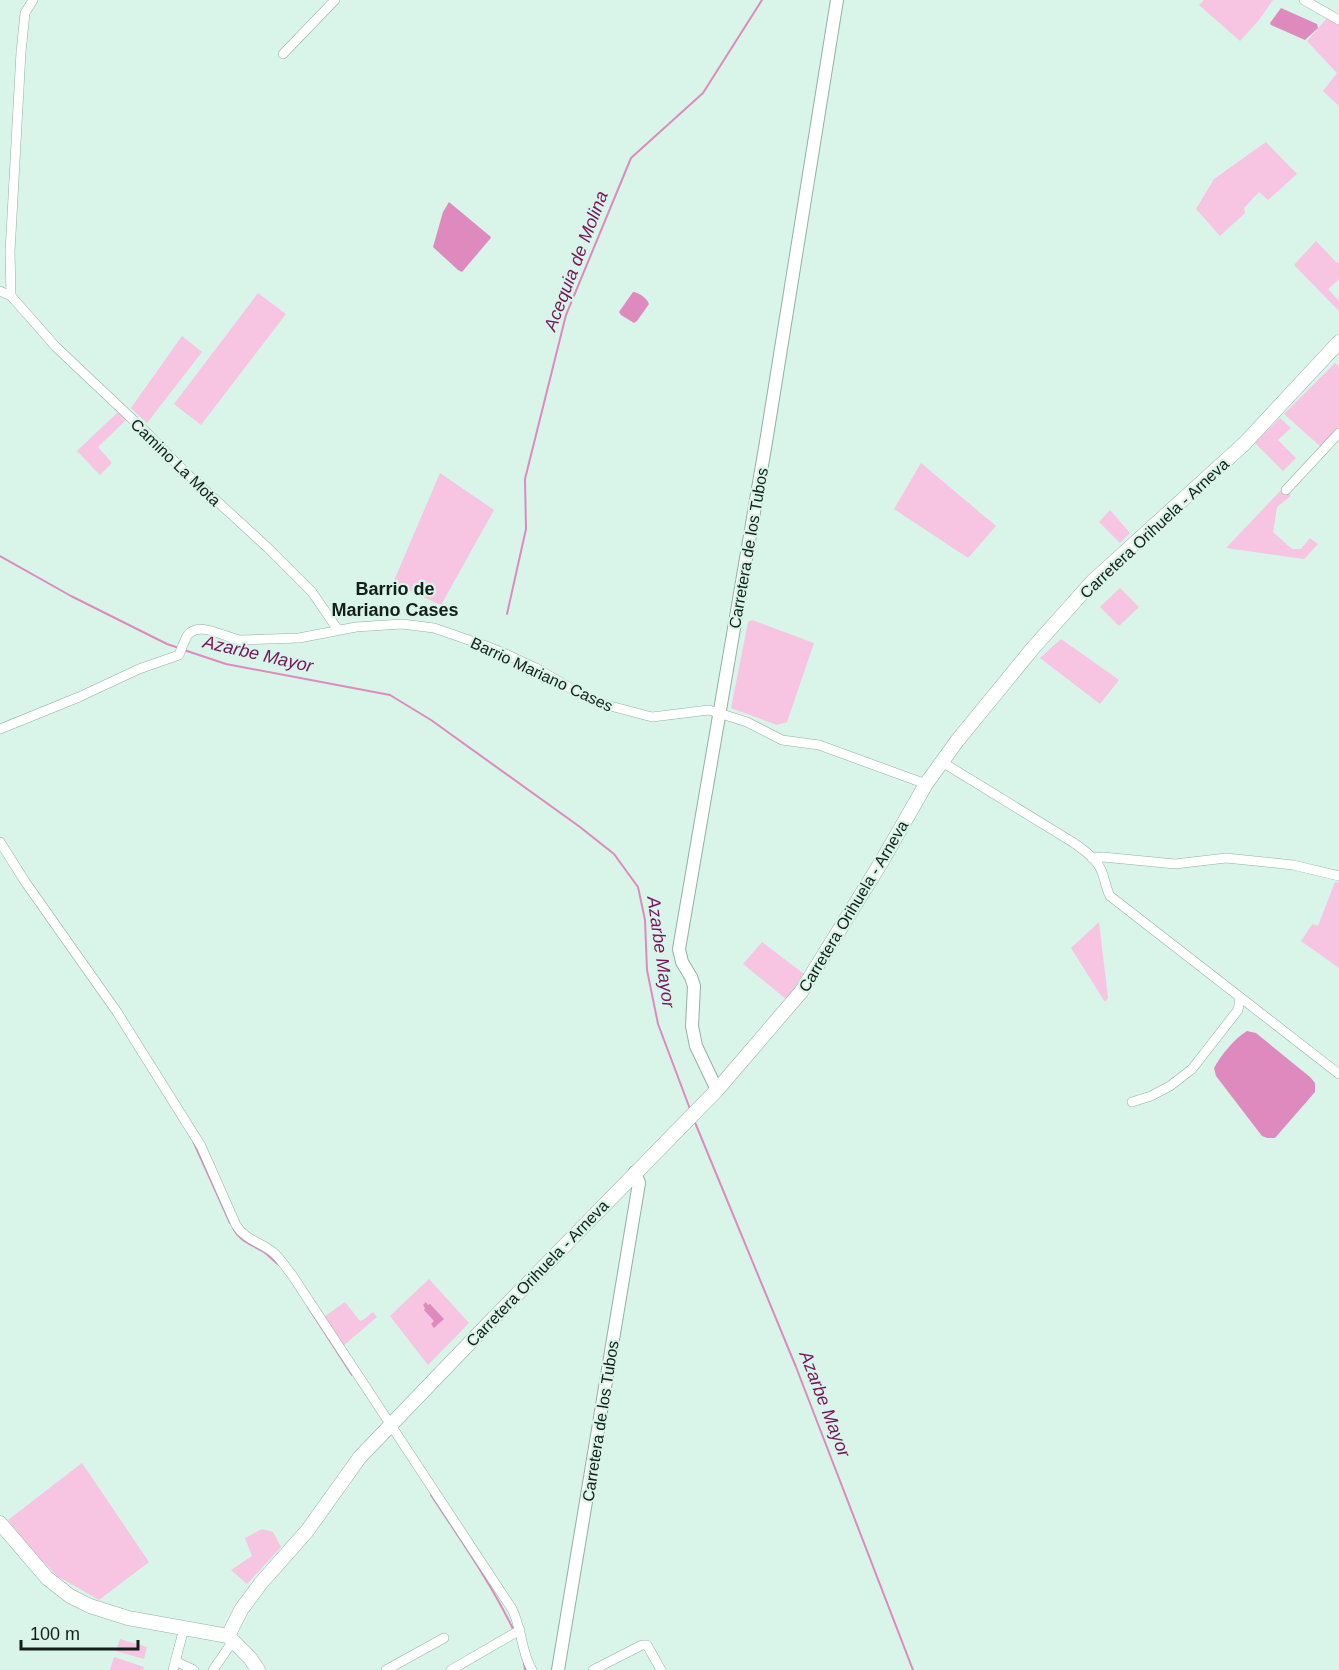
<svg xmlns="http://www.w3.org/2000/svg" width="1339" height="1670" font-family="Arial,sans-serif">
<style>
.green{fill:#f7c4e2}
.water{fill:#de8abe}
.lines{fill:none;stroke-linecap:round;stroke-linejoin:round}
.stream{stroke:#de8abe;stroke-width:2}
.minor-casing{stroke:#94afa4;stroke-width:10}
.tertiary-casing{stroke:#94afa4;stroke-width:14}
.secondary-casing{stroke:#94afa4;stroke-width:15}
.minor{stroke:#fff;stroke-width:9}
.tertiary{stroke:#fff;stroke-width:12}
.secondary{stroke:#fff;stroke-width:14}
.labels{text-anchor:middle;stroke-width:4.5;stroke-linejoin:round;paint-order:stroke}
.street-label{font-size:16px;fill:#141e1a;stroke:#d9f5e9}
.water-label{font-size:18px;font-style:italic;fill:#79155c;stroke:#d9f5e9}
.neighbourhood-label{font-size:18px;font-weight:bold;fill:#141e1a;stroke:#d9f5e9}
</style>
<rect width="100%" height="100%" fill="#d9f5e9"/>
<!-- green -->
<g class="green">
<polygon points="1204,0 1273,0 1259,20 1240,41 1199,5"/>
<polygon points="1327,18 1339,25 1339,106 1323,91 1337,73 1307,41"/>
<polygon points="1266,142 1297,174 1268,200 1259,192 1244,208 1245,213 1220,236 1196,209 1214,179"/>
<polygon points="1316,241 1337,263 1339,262 1339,279 1328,289 1339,301 1339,311 1294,265"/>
<polygon points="258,293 286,314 201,425 174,404"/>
<polygon points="182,336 202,352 147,423 131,408"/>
<polygon points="1335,363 1339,367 1339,427 1321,447 1284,414"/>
<polygon points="118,412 126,420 98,447 112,463 100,475 77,451"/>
<polygon points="1280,418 1291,428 1278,440 1296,458 1283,471 1255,443"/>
<polygon points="921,463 996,526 968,558 894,509"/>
<polygon points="440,473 494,510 441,605 393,583"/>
<polygon points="1283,488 1291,496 1277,507 1273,532 1292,549 1301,549 1310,538 1318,544 1304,559 1226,548"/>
<polygon points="1110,510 1130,533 1120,543 1099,522"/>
<polygon points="1120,588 1139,607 1119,626 1100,607"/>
<polygon points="752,620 814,643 787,722 777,725 731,708 748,622"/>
<polygon points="1061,639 1119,680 1100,704 1040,658"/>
<polygon points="1335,882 1339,882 1339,968 1301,941 1311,926 1313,924 1318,926"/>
<polygon points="1099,922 1108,998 1105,1002 1071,948"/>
<polygon points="762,942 804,974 786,999 743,964"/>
<polygon points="429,1279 469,1323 428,1365 390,1316"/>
<polygon points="345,1302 360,1321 363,1320 373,1312 377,1317 343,1346 324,1317"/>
<polygon points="82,1463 149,1562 99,1600 57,1576 31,1549 8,1520"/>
<polygon points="262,1529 273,1532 281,1547 247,1584 231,1570 252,1556 245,1538"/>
<polygon points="120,1639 147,1647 144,1659 116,1651"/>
<polygon points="114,1657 144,1667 143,1670 110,1670"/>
</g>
<!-- water -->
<g class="water">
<polygon points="1281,8 1317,24 1318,28 1305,40 1271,25 1270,23"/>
<polygon points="449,202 491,237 490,239 462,272 458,270 433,247 443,212"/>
<path d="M633,292C638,292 647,298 649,304L637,321L634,323L621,315L619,312Z"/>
<path d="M1247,1031L1256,1033L1310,1077L1315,1083V1092L1275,1138H1267L1262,1136L1216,1076L1214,1068C1222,1054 1233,1040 1247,1031Z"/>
<polygon points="426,1302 428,1305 430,1304 444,1319 434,1328 431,1324 434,1321 424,1310 425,1308 423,1305"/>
</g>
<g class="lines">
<!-- stream -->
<g class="stream">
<polyline points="0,556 71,596 167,644 179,648"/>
<polyline points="507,614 526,529 525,479 566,315 631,158 703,93 762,0"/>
<polyline points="184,650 226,664 390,695 431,720 580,827 614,854 638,887 645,920 647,970 658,1024 690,1109"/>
<polyline points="694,1120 796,1367 913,1670"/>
<polyline points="193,1141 230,1223"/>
<path d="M233,1228C240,1242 251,1244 264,1252C269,1256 274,1261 279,1265"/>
<polyline points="308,1307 352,1375"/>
<path d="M431,1495C460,1539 491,1583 514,1631"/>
<polyline points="524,1663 525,1670"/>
</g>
<!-- minor casing -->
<g class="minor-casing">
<g id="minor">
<polyline points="1304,0 1339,20"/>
<polyline points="283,54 335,0"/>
<polyline points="0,291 11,296 56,347 147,433 183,470 268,548 312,592 338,630"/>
<polyline points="11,296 10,252 21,52 25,13 33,0"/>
<polyline points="1286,490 1339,433"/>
<path d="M0,729L79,697L139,669L179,655C181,649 184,642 187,636C198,620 224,637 239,640L299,638L356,627L402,624L434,628L486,646L508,655L536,668L587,698L599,703L652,717L709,710L747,722L782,740L819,745L926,784"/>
<path d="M942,762L1074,843C1085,851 1097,859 1102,872C1105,880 1106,888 1110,896L1339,1074"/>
<path d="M0,842L26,883L117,1012L201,1146L236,1225C245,1240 261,1242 274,1253C281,1259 286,1268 292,1275L512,1609C522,1628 521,1652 532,1670"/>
<polyline points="1092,858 1103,857 1175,864 1226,858 1293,865 1339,876"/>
<polyline points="1132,1102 1151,1096 1170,1086 1192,1069 1238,1010 1240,998"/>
<polyline points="175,1661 194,1670"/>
<polyline points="173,1670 184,1628"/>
<polyline points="213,1670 233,1641"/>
<polyline points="386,1670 444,1638"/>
<polyline points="451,1670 520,1630"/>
<polyline points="593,1670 642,1645 647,1645 661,1670"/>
</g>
</g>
<!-- tertiary casing -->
<g class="tertiary-casing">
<g id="tertiary">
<polyline points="717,1090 696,1046 692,1026 694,986 691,977 682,962 679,949 766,442 837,0"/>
<polyline points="558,1670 639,1183 635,1172"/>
</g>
</g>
<!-- secondary casing -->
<g class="secondary-casing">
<g id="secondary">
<polyline points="0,1523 47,1578 70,1596 90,1606 128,1618 228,1636 250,1658 258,1670"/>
<polyline points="228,1636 241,1610 261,1583 307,1531 360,1457 485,1327 717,1090 801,992 882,861 926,784 957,741 1033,648 1093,581 1244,444 1339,342"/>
</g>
</g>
<!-- minor -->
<use href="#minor" class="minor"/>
<!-- tertiary -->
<use href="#tertiary" class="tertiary"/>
<!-- secondary -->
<use href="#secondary" class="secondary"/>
</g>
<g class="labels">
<!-- street labels -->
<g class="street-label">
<text transform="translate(176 462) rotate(44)" y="6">Camino La Mota</text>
<text transform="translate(1154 528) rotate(-43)" y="6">Carretera Orihuela - Arneva</text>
<text transform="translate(748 548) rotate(-80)" y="6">Carretera de los Tubos</text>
<text transform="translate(542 674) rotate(25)" y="6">Barrio Mariano Cases</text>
<text transform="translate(853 906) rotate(-59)" y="6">Carretera Orihuela - Arneva</text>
<text transform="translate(537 1273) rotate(-46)" y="6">Carretera Orihuela - Arneva</text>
<text transform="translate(600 1421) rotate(-81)" y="6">Carretera de los Tubos</text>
</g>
<!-- water labels -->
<g class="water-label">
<text transform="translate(576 261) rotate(-69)" y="6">Acequia de Molina</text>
<text transform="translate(258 654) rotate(13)" y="6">Azarbe Mayor</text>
<text transform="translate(661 952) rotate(82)" y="6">Azarbe Mayor</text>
<text transform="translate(825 1404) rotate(69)" y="6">Azarbe Mayor</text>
</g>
<!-- neighbourhood labels -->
<g class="neighbourhood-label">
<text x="395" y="595">Barrio de<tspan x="395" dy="21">Mariano Cases</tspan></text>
</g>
</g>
<!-- scale -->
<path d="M21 1640v9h117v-9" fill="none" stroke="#141e1a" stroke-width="3"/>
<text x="30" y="1640" font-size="18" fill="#141e1a" stroke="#d9f5e9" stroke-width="4.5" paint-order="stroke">100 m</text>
</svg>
